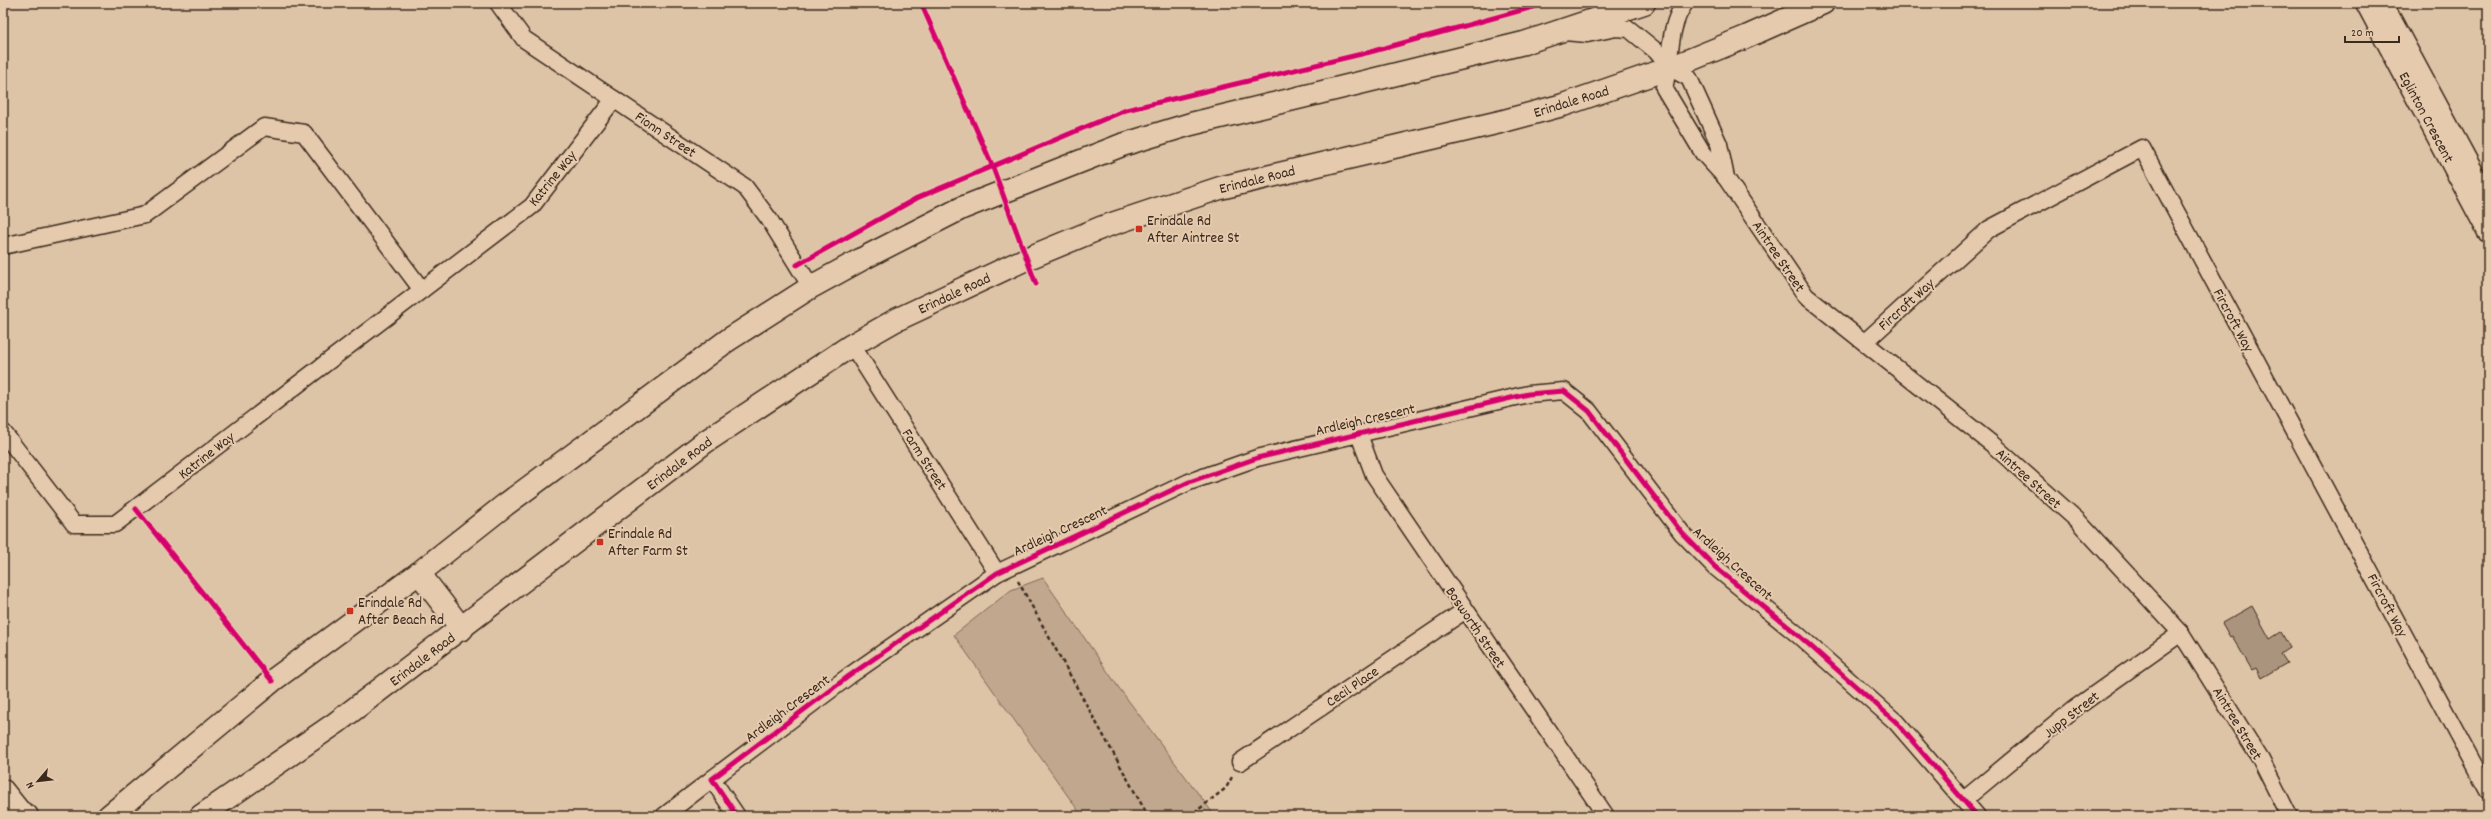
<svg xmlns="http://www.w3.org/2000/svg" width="2491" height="819" font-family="Dekko,sans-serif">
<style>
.green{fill:#c0a78e;stroke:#7e6856}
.building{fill:#ab947d;stroke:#3b2a1e}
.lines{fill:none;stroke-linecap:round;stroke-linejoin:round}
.minor-casing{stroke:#3b2a1e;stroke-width:19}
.tertiary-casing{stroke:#3b2a1e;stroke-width:23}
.primary-casing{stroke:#3b2a1e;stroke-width:25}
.path{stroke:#3b2a1e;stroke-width:2.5;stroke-dasharray:4 3;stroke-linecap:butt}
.minor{stroke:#e5caad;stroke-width:16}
.tertiary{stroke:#e5caad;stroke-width:20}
.primary{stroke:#e5caad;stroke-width:22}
.cycleway-casing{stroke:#e5caad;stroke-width:8}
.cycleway{stroke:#d6006c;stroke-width:5}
.poi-dot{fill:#c8321e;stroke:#e5caad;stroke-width:1.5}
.labels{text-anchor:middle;stroke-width:4;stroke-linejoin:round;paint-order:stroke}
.street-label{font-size:15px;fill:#3b2a1e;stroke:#e5caad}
.poi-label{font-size:15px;fill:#3b2a1e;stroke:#e5caad;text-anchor:start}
</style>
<rect width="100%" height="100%" fill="#dec4a7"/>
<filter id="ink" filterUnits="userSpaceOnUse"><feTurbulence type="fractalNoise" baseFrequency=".025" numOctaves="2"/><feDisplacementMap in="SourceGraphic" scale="8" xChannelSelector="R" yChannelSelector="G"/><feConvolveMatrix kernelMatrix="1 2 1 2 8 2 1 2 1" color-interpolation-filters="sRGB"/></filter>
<g filter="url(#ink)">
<!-- green -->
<polygon class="green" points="1043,578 1119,688 1215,816 1082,816 954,635 1011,590"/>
<!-- building -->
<polygon class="building" points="2252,606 2270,639 2281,632 2290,648 2281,654 2287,663 2261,678 2256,668 2252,670 2232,636 2230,637 2222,623"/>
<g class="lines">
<!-- minor casing -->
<g class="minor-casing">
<g id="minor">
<polyline points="498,3 524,39 745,187 769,219 811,287"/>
<path d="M1685,3C1667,28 1672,59 1664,88L1703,153L1726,178L1806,296L1992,444L2077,520L2181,633L2261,760L2289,816"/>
<polyline points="1564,32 1587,34 1616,28 1629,29 1656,51 1670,68 1689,78 1719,144 1726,178"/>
<polyline points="3,246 145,215 264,127 304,133 422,290"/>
<polyline points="1865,342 1989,229 2142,148 2488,791"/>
<polyline points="852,345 997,573"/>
<polyline points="3,432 74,524 115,524 532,206 614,99"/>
<polyline points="1358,432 1374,475 1606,816"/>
<polyline points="1240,762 1464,611"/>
<polyline points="1965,799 2074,709 2181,633"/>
<polyline points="664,816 712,779"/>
<polyline points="737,816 712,779 849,676 997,573 1189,482 1257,458 1528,394 1564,391 1589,411 1682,533 1715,567 1797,634 1896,722 1977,816"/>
</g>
</g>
<!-- tertiary casing -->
<g class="tertiary-casing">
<g id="tertiary">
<polyline points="2366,3 2488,232"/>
<polyline points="2382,3 2488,200"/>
</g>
</g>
<!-- primary casing -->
<g class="primary-casing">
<g id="primary">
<polyline points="419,573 462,629"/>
<polyline points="3,791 19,811 27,816"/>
<polyline points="109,816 272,681 419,573 505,505 728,340 811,287 862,259 962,208 1122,145 1191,124 1524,43 1644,3"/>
<polyline points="201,816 336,723 705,442 852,345 896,320 1026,259 1103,227 1220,188 1500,122 1563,105 1670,68 1746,37 1823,3"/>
</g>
</g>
<!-- path -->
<g class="path">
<polyline points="1018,581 1148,816"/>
<polyline points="1194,813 1226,788 1232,777"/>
<polyline points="1184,816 1194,813 1195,816"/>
</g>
<!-- minor -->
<use href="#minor" class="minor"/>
<!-- tertiary -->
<use href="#tertiary" class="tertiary"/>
<!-- primary -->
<use href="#primary" class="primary"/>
<!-- cycleway casing -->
<g class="cycleway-casing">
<g id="cycleway">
<polyline points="921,3 992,165 1036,284"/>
<polyline points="797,265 917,198 1126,110 1370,52 1548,3"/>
<polyline points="136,509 272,681"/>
<polyline points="737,816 712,779 849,676 997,573 1189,482 1257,458 1528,394 1564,391 1589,411 1682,533 1715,567 1797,634 1896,722 1977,816"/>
</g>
</g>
<!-- cycleway -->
<use href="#cycleway" class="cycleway"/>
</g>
</g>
<!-- markers -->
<g class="poi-dot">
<rect x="1135" y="225" width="8" height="8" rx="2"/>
<rect x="596" y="538" width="8" height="8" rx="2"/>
<rect x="346" y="607" width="8" height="8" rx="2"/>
</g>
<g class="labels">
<!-- street labels -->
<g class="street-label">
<text transform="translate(1571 101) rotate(-17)" y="5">Erindale Road</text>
<text transform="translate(2427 117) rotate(62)" y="5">Eglinton Crescent</text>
<text transform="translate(666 134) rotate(34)" y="5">Fionn Street</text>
<text transform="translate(552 178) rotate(-51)" y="5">Katrine Way</text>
<text transform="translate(1257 179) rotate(-14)" y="5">Erindale Road</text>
<text transform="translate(1779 256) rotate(56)" y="5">Aintree Street</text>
<text transform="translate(954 293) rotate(-25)" y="5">Erindale Road</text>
<text transform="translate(1906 304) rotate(-42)" y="5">Fircroft Way</text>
<text transform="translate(2234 320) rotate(62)" y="5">Fircroft Way</text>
<text transform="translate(1365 419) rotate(-13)" y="5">Ardleigh Crescent</text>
<text transform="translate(206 455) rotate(-38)" y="5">Katrine Way</text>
<text transform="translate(925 459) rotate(57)" y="5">Farm Street</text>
<text transform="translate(679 463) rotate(-37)" y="5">Erindale Road</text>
<text transform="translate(2029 478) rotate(42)" y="5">Aintree Street</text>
<text transform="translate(1060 530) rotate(-25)" y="5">Ardleigh Crescent</text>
<text transform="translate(1733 563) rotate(42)" y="5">Ardleigh Crescent</text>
<text transform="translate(2388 605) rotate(62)" y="5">Fircroft Way</text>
<text transform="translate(1476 627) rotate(56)" y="5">Bosworth Street</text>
<text transform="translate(422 659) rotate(-37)" y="5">Erindale Road</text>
<text transform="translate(1352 686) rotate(-34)" y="5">Cecil Place</text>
<text transform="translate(787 708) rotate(-37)" y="5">Ardleigh Crescent</text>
<text transform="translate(2071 714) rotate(-38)" y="5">Jupp Street</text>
<text transform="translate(2238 723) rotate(59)" y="5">Aintree Street</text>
</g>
<!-- poi labels -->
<g class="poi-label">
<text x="1147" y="225">Erindale Rd<tspan x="1147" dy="17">After Aintree St</tspan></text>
<text x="608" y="538">Erindale Rd<tspan x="608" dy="17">After Farm St</tspan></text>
<text x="358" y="607">Erindale Rd<tspan x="358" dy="17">After Beach Rd</tspan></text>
</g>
</g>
<!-- margin -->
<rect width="2491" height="819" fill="none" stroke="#e5caad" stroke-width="16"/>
<rect x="8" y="8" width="2475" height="803" fill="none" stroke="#3b2a1e" stroke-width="1.5" filter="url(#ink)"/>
<!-- north arrow -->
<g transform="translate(38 781) rotate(242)" stroke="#e5caad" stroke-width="3" paint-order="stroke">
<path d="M0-3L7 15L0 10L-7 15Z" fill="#3b2a1e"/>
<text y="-6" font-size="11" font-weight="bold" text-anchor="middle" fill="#3b2a1e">N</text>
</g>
<!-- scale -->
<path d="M2345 36v6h54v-6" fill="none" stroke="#3b2a1e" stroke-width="2"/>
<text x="2351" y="36" font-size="12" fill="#3b2a1e" stroke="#e5caad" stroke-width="3" paint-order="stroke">20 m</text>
</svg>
